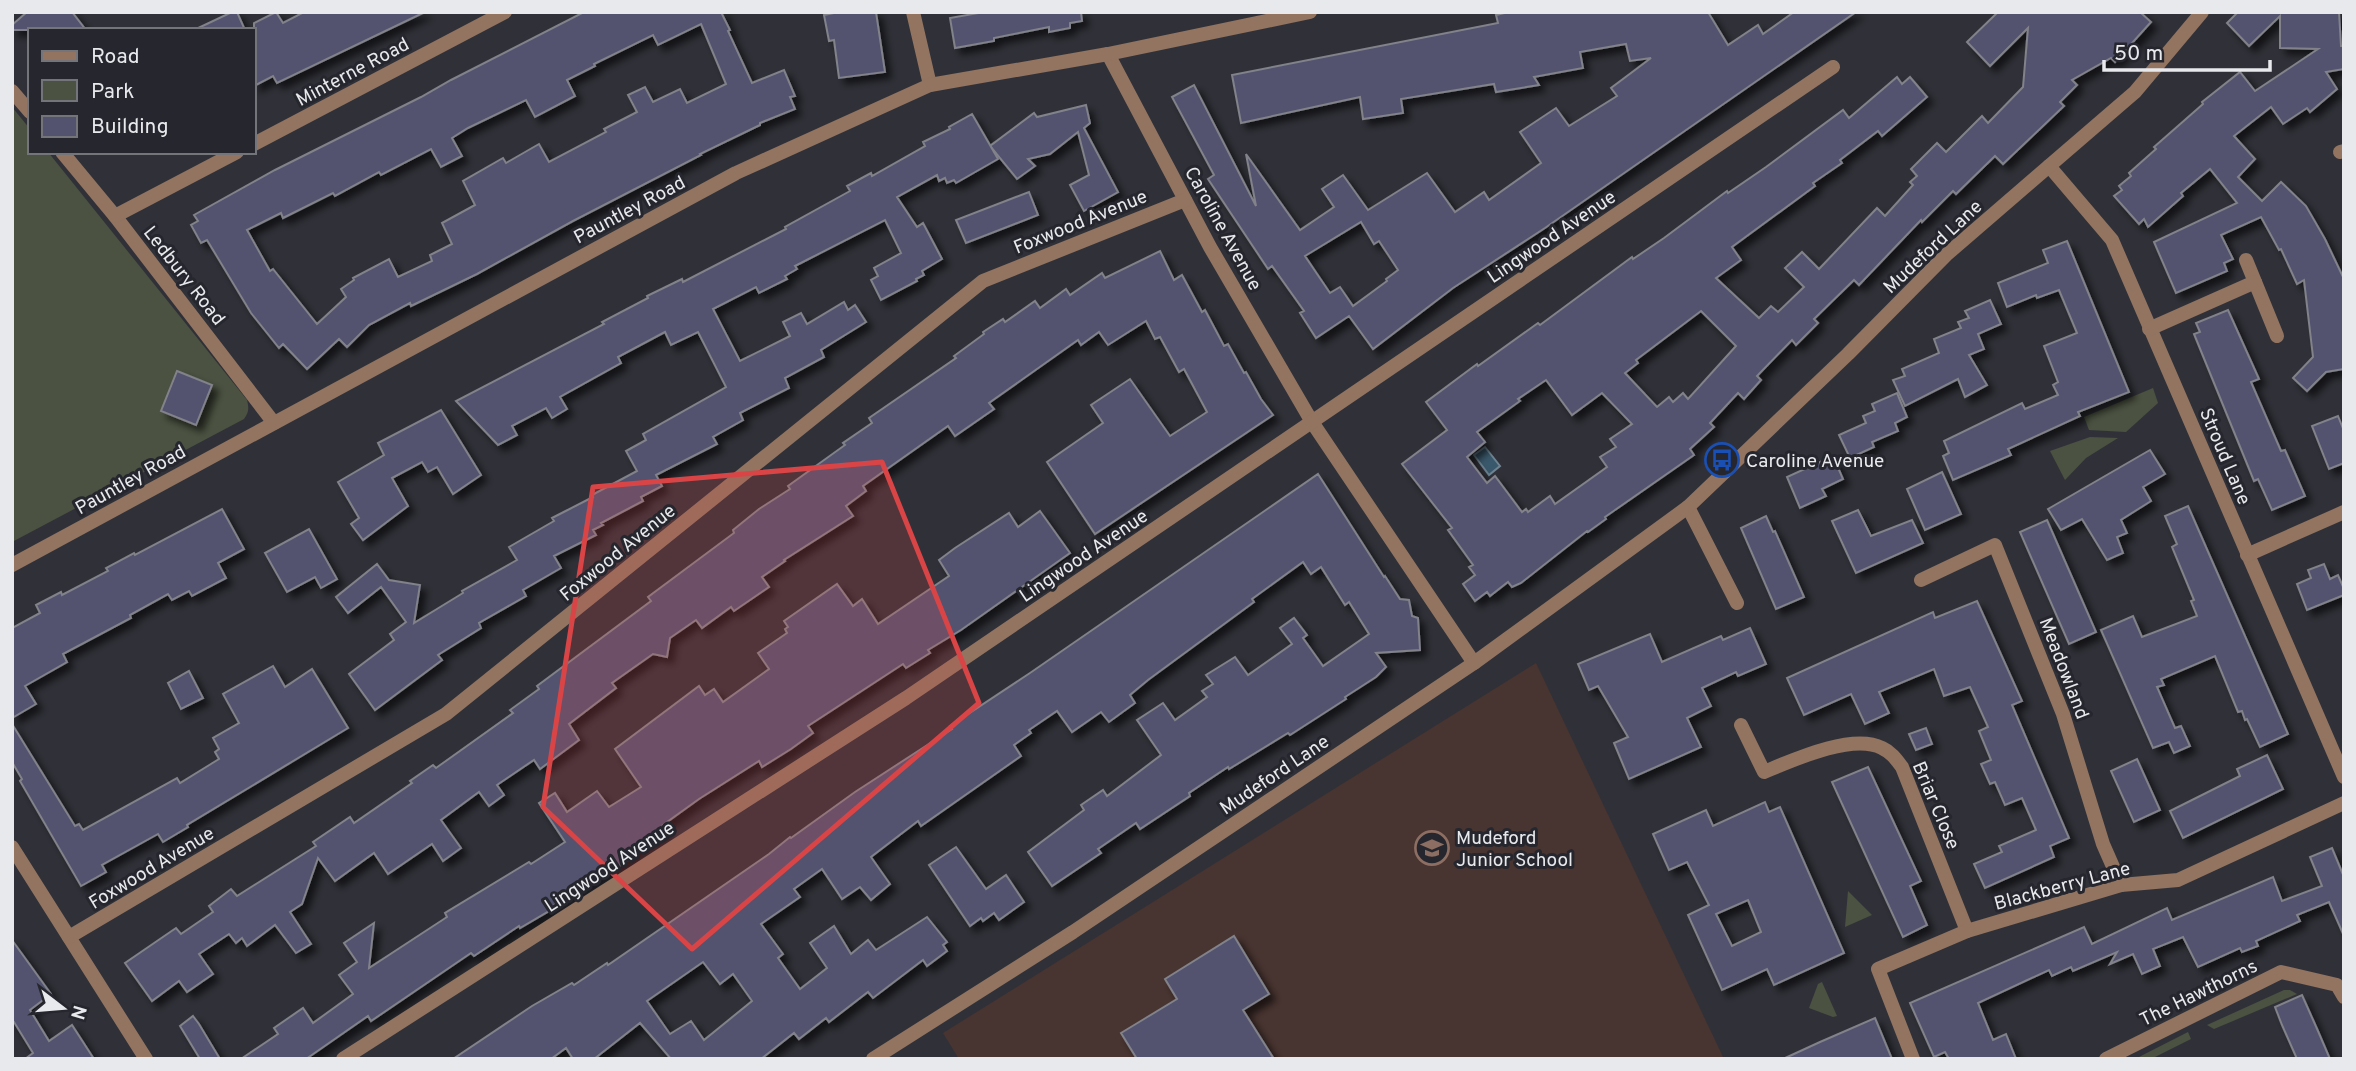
<svg xmlns="http://www.w3.org/2000/svg" width="2356" height="1071" font-family="Overpass,sans-serif">
<style>
.education{fill:#483430}
.green{fill:#4b5241}
.water{fill:#3a586b;stroke:#6e8492;stroke-width:2}
.building{fill:#535370;stroke:#81828a;stroke-width:2;fill-rule:evenodd;filter:url(#shadow)}
.lines{fill:none;stroke-linecap:round;stroke-linejoin:round}
.street{stroke:#927460;stroke-width:14}
.marked{fill:#d94546;fill-opacity:0.2;stroke:#d94546;stroke-width:5;stroke-linejoin:round}
.labels{text-anchor:middle;stroke-width:6;stroke-linejoin:round;paint-order:stroke}
.street-label{font-size:19px;fill:#e8e9ed;stroke:#26272e}
.poi-label{font-size:19px;fill:#e8e9ed;stroke:#26272e;text-anchor:start}
</style>
<defs>
<filter id="shadow"><feDropShadow dx="6" dy="6" stdDeviation="3.5" flood-color="#0009"/></filter>
</defs>
<rect width="100%" height="100%" fill="#303138"/>
<!-- education -->
<polygon class="education" points="1536,663 1724,1059 959,1059 943,1033"/>
<!-- green -->
<g class="green">
<path d="M12,107L30,129V152H48L247,400C249,408 249,412 244,419L12,542Z"/>
<polygon points="2153,388 2158,403 2126,432 2089,430 2084,417"/>
<polygon points="2090,437 2118,438 2086,458 2065,480 2050,451"/>
<polygon points="1848,891 1872,915 1845,927"/>
<polygon points="1822,982 1837,1016 1833,1017 1809,1008 1818,984"/>
<polygon points="2284,990 2290,990 2297,994 2214,1029 2207,1025"/>
<polygon points="2188,1032 2191,1039 2151,1059 2135,1059"/>
</g>
<!-- water -->
<polygon class="water" points="1485,447 1500,466 1489,475 1474,455"/>
<!-- building -->
<g class="building">
<polygon points="27,12 72,12 86,30 12,30 12,25"/>
<polygon points="232,12 237,12 245,30 194,30"/>
<polygon points="276,12 283,23 304,12 425,12 277,83 273,76 254,86 254,23"/>
<path d="M584,12H725L722,14L730,30L728,31L752,83L784,70L795,96L790,97L795,109L760,123V125L700,154L701,155L573,221L477,274L411,306L410,303L369,325L347,347L339,339L307,369L283,344L279,348L251,313L207,240L201,243L191,225L198,221L194,215L275,170L421,97L451,80ZM701,24L726,84L687,103L680,89L653,102L645,87L628,95L637,112L604,129L606,132L549,162L539,144L506,163L503,158L463,181L475,205L442,223L452,244L430,255L432,261L398,277L389,259L353,278L354,280L341,289L346,297L317,324L273,269L270,271L247,230L281,213L283,218L333,193L335,196L379,172L381,175L431,149L441,167L462,156L452,138L468,128L526,100L535,117L575,96L567,80L595,66L594,64L653,35L658,45Z"/>
<polygon points="839,12 876,12 885,72 839,78 834,40 829,41 824,15"/>
<polygon points="984,12 1081,12 1082,21 1070,23 1070,28 1049,32 1049,27 994,38 994,41 955,48 950,18"/>
<path d="M1509,12H1708L1728,45L1758,25L1763,34L1794,12H1856L1545,228L1453,288L1373,349L1349,316L1316,338L1300,313L1304,311L1272,266L1268,269L1208,179L1214,175L1172,97L1194,85L1256,206L1246,154L1300,230L1334,207L1322,189L1343,175L1368,210L1427,173L1455,212L1484,192L1489,200L1541,163L1520,132L1556,108L1569,126L1617,96L1611,88L1651,58L1630,61L1626,44L1580,52L1583,68L1534,77L1539,85L1496,92L1494,84L1401,99L1403,113L1363,119L1360,97L1241,123L1232,75L1498,23L1496,15ZM1361,222L1374,244L1379,241L1398,270L1386,279L1387,281L1353,306L1340,287L1330,293L1305,256Z"/>
<path d="M1998,12H2140L2151,22L2115,62L2111,58L2072,80L2077,85L2060,102L2064,106L2003,164L1995,156L1956,194L1953,191L1922,222L1921,220L1859,285L1854,280L1814,319L1818,323L1796,345L1792,340L1757,376L1761,380L1744,399L1738,393L1710,423L1714,427L1690,449L1694,455L1605,517L1606,519L1588,532L1587,531L1521,583L1512,587L1508,582L1490,596L1487,592L1475,601L1463,584L1475,575L1469,567L1473,565L1448,530L1452,528L1402,464L1447,430L1426,402L1477,364L1478,366L1538,323L1540,325L1632,257L1633,259L1664,238L1727,191L1728,193L1766,167L1843,110L1849,118L1897,77L1902,84L1910,77L1927,97L1882,136L1878,131L1840,160L1842,163L1813,183L1815,186L1732,247L1741,260L1716,278L1759,318L1771,306L1778,312L1804,287L1785,268L1802,252L1819,269L1877,208L1885,216L1913,185L1910,182L1917,176L1911,169L1937,143L1946,152L1982,116L1988,123L2023,87L2028,28L1990,66L1967,42ZM1701,311L1736,346L1688,399L1683,393L1673,402L1669,397L1657,407L1625,373L1638,363L1636,360ZM1546,380L1572,415L1602,393L1632,424L1610,439L1616,447L1600,457L1607,467L1555,504L1550,496L1528,512L1526,509L1522,512L1495,476L1487,483L1467,457L1485,442L1477,432L1520,401L1518,399Z"/>
<polygon points="2238,12 2339,12 2341,46 2344,46 2344,69 2326,72 2337,89 2310,112 2307,108 2283,124 2271,107 2234,136 2255,159 2238,177 2262,201 2281,182 2306,206 2325,239 2344,279 2344,369 2326,372 2307,391 2293,378 2313,357 2304,280 2297,284 2281,249 2279,250 2261,217 2221,235 2233,259 2224,263 2227,271 2176,293 2154,242 2237,203 2210,169 2181,193 2183,196 2148,227 2144,219 2139,224 2114,196 2122,190 2119,186 2131,176 2129,173 2156,149 2154,147 2203,104 2202,102 2240,72 2255,91 2318,49 2280,48 2280,16 2249,46 2227,23"/>
<polygon points="1086,105 1090,123 1084,128 1118,192 1084,211 1070,185 1089,175 1078,132 1050,154 1028,159 1035,166 1017,179 990,146 1034,113 1037,117"/>
<polygon points="972,114 998,159 956,183 954,180 947,183 945,178 939,181 937,175 897,197 917,227 923,223 942,259 922,271 924,275 916,279 917,281 881,300 871,280 878,276 874,268 901,253 885,220 795,266 797,269 785,276 787,279 759,293 756,287 713,309 740,361 790,336 783,322 801,313 807,324 844,302 848,310 855,305 866,322 821,350 824,357 785,378 789,388 740,413 743,420 713,437 717,444 656,475 662,486 641,497 643,501 601,523 603,525 593,530 596,535 554,556 561,568 523,590 526,596 479,623 481,628 438,655 442,660 375,710 349,674 394,640 390,634 406,622 381,587 348,613 336,597 377,564 389,580 420,585 414,623 463,593 462,591 517,560 509,547 554,521 552,518 593,497 592,495 637,471 626,451 646,440 643,434 726,387 698,332 671,345 665,332 618,357 621,363 560,397 567,409 552,418 546,408 512,426 517,435 498,445 456,401 604,324 602,322 648,298 647,296 682,279 683,282 786,229 785,227 850,191 847,186 871,173 872,176 925,146 923,142 950,129 949,127"/>
<polygon points="1029,192 1038,215 966,243 956,220"/>
<polygon points="2067,241 2129,392 2078,412 2080,416 2008,449 2011,455 1953,480 1943,456 1949,453 1944,441 2022,403 2025,409 2058,395 2053,385 2058,382 2044,346 2077,333 2059,290 2037,298 2036,295 2007,307 1998,283 2048,263 2043,250"/>
<polygon points="1160,251 1174,280 1182,275 1202,312 1205,310 1224,346 1228,344 1244,373 1246,372 1261,399 1273,415 1095,534 1047,462 1103,423 1091,405 1130,379 1170,436 1207,412 1184,369 1179,372 1160,337 1155,339 1146,321 1108,345 1099,332 1081,345 1078,340 989,403 994,409 955,436 948,426 863,486 866,491 846,506 853,516 784,560 785,561 762,577 769,587 734,611 731,607 702,628 696,620 670,638 667,657 653,654 612,683 616,688 569,724 579,740 540,769 534,760 497,785 504,795 489,806 479,792 441,820 461,848 443,861 432,844 388,874 374,853 335,881 318,858 302,904 290,912 311,944 296,953 275,925 247,946 242,938 236,943 229,934 199,954 213,974 187,992 179,981 152,1001 125,963 176,928 181,934 213,912 209,906 231,889 237,896 316,846 313,842 350,817 354,823 412,783 410,781 433,765 436,768 513,713 510,710 539,689 537,686 651,601 648,597 734,533 733,530 759,509 790,489 788,486 845,445 843,443 872,423 869,418 956,358 954,356 984,334 983,332 1003,319 1005,322 1035,301 1040,308 1066,289 1070,295 1102,273 1105,278"/>
<polygon points="1990,300 2001,324 1978,334 1984,349 1969,355 1987,385 1965,397 1958,379 1905,406 1893,380 1905,376 1902,369 1939,353 1934,339 1961,328 1958,322 1969,318 1965,311"/>
<polygon points="2228,310 2259,379 2251,382 2281,451 2285,450 2305,496 2272,510 2258,479 2254,481 2194,334 2200,332 2196,323"/>
<polygon points="177,371 212,385 196,425 161,411"/>
<polygon points="1897,393 1907,417 1895,423 1898,431 1872,442 1874,447 1850,458 1839,435 1866,423 1863,416 1875,411 1872,404"/>
<polygon points="441,410 481,475 453,494 437,467 428,472 422,462 392,478 408,506 363,540 351,524 359,518 338,482 384,455 378,443"/>
<polygon points="2338,416 2344,431 2344,463 2329,469 2312,426"/>
<polygon points="2150,450 2165,474 2143,487 2151,501 2121,520 2127,533 2117,537 2123,553 2107,560 2082,519 2061,530 2048,509"/>
<polygon points="1833,456 1843,479 1822,489 1826,496 1800,508 1787,477"/>
<polygon points="1942,472 1961,514 1925,530 1907,489"/>
<path d="M1318,474L1384,577L1385,576L1400,599L1409,600L1412,616L1418,618L1420,650L1376,653L1386,667L1376,677L1345,697L1346,699L1290,735L1288,733L1229,769L1228,767L1189,793L1190,796L1140,829L1136,823L1098,849L1101,853L1052,886L1028,852L1084,810L1081,805L1103,790L1107,796L1161,755L1137,720L1163,703L1175,720L1207,697L1202,691L1213,684L1206,675L1235,657L1248,675L1292,644L1280,628L1294,618L1307,635L1303,638L1323,666L1369,634L1349,602L1345,605L1321,567L1311,574L1303,562L1252,599L1254,602L1148,680L1130,695L1135,703L1109,722L1101,712L1072,732L1057,711L1029,730L1031,733L1014,745L1021,756L921,826L918,821L871,857L890,884L871,900L860,887L842,899L822,869L794,889L800,897L761,924L783,954L778,958L800,989L827,968L810,943L834,926L851,954L868,940L876,950L927,917L947,942L943,945L947,951L927,966L923,960L873,998L868,992L829,1022L826,1018L799,1039L794,1033L761,1059H671L640,1023L594,1059H573L566,1048L551,1059H453L532,1006L572,983L574,985L607,963L608,965L769,854L790,837L791,838L855,792L952,729L950,726L1030,673ZM703,962L720,984L733,974L752,1001L704,1040L691,1021L670,1034L647,1001Z"/>
<polygon points="2188,506 2288,734 2260,747 2247,719 2245,720 2242,711 2238,712 2215,656 2161,679 2164,685 2157,687 2175,728 2181,726 2190,746 2174,753 2169,742 2153,748 2101,630 2133,616 2142,637 2197,616 2191,601 2194,600 2172,547 2177,544 2165,516"/>
<polygon points="222,509 244,549 218,563 226,578 192,596 189,591 172,600 168,594 130,615 131,618 63,654 67,662 25,686 36,704 12,718 12,628 40,613 36,605 61,592 62,595 108,571 106,568 134,553 135,555"/>
<polygon points="1858,510 1871,536 1912,520 1923,543 1856,573 1832,521"/>
<polygon points="1040,511 1070,553 961,630 928,650 930,653 906,668 903,664 808,726 813,733 791,749 762,767 759,761 699,799 663,825 668,831 633,854 634,856 609,873 608,871 548,909 549,911 520,928 519,926 474,956 471,953 371,1021 368,1016 306,1059 241,1059 278,1034 274,1028 303,1008 313,1023 353,994 339,975 357,962 344,943 374,923 369,968 447,917 445,913 529,862 531,864 565,842 539,803 555,793 567,812 597,791 609,807 641,787 615,749 699,686 705,695 714,689 723,702 769,669 758,653 787,633 785,629 788,627 784,621 837,584 853,606 862,599 878,624 949,576 939,560 955,548 1009,513 1018,527"/>
<polygon points="1766,516 1773,532 1775,531 1804,597 1776,609 1741,528"/>
<polygon points="2047,520 2096,632 2069,644 2020,532"/>
<polygon points="309,529 337,579 321,588 315,577 287,592 265,553"/>
<polygon points="2324,564 2330,579 2338,575 2344,589 2344,595 2307,610 2297,584 2311,578 2308,570"/>
<polygon points="1977,601 2022,701 2012,705 2069,838 2050,846 2054,857 1985,888 1974,864 2002,852 1999,846 2036,830 2022,798 2005,805 1995,782 1990,784 1981,764 1991,760 1979,731 1988,727 1970,687 1944,696 1934,669 1879,692 1889,713 1865,724 1851,694 1804,715 1787,678 1933,612 1935,618"/>
<polygon points="1750,628 1766,664 1738,676 1736,672 1702,688 1711,706 1687,718 1701,747 1629,779 1614,743 1628,737 1598,686 1589,690 1578,664 1650,634 1662,662 1721,636 1723,640"/>
<polygon points="273,666 285,687 312,669 348,728 187,825 188,827 163,842 158,834 102,865 106,872 81,886 20,781 22,779 12,762 12,724 75,826 79,824 83,830 177,778 180,783 219,759 215,752 219,749 213,738 239,723 223,694"/>
<polygon points="189,671 203,698 181,709 168,683"/>
<polygon points="1926,728 1932,744 1916,750 1909,734"/>
<polygon points="2267,755 2283,789 2183,838 2170,811 2240,776 2237,769"/>
<polygon points="2137,759 2160,810 2134,822 2111,771"/>
<polygon points="1868,767 1921,881 1910,886 1927,925 1903,937 1832,782"/>
<path d="M1765,802L1769,812L1780,807L1844,953L1774,985L1767,969L1722,990L1688,915L1709,905L1687,862L1669,870L1653,834L1706,810L1713,826ZM1748,900L1761,932L1732,946L1716,914Z"/>
<polygon points="956,847 986,889 1006,875 1024,902 999,920 994,913 983,921 981,918 970,926 929,865"/>
<polygon points="2332,848 2344,877 2344,936 2329,902 2297,915 2300,921 2256,941 2258,946 2242,952 2240,948 2198,967 2183,937 2153,949 2160,966 2142,974 2133,954 2110,964 2117,952 2073,971 2071,967 2052,976 2049,970 1978,1003 1993,1040 2006,1034 2016,1059 1949,1059 1945,1052 1934,1057 1910,1003 2084,927 2092,944 2167,908 2172,920 2273,877 2282,901 2322,886 2310,857"/>
<polygon points="1234,936 1269,994 1243,1010 1274,1059 1137,1059 1121,1033 1177,999 1165,979"/>
<polygon points="12,940 51,994 30,1010 49,1041 72,1025 94,1059 25,1059 33,1053 14,1022 12,1023"/>
<polygon points="2302,995 2318,1031 2330,1059 2297,1059 2282,1025 2275,1007"/>
<polygon points="193,1016 199,1024 220,1059 200,1059 180,1026"/>
<polygon points="1875,1018 1892,1059 1783,1059 1820,1042"/>
</g>
<g class="lines">
<!-- street -->
<g class="street">
<polyline points="913,12 930,85"/>
<polyline points="1108,54 1210,247 1312,422 1474,663"/>
<polyline points="12,91 30,112"/>
<polyline points="254,144 505,12"/>
<polyline points="62,152 115,216 274,423"/>
<polyline points="2340,152 2344,151"/>
<polyline points="2049,166 2112,240 2344,777"/>
<polyline points="115,216 237,152"/>
<polyline points="2246,260 2255,282"/>
<polyline points="2149,329 2255,282 2277,336"/>
<polyline points="1688,507 1737,603"/>
<polyline points="2247,555 2344,512"/>
<polyline points="12,565 736,173 930,85 1108,54 1310,12"/>
<polyline points="1921,580 1995,545 2063,714 2103,844 2121,885"/>
<path d="M1741,725L1764,772C1793,760 1852,733 1882,748C1891,752 1896,759 1902,767L1967,931"/>
<polyline points="12,847 146,1059"/>
<polyline points="69,937 446,714 983,281 1185,200"/>
<polyline points="343,1059 906,698 1833,67"/>
<polyline points="873,1059 1073,932 1474,663 1688,507 1848,354 1946,255 2135,92 2202,12"/>
<polyline points="1913,1059 1878,969 1967,931 2121,885 2178,880 2344,803"/>
<polyline points="2106,1059 2281,972 2337,985 2344,997"/>
</g>
</g>
<!-- marked area -->
<path class="marked" d="M882,462L979,703L692,949L543,807L593,487Z"/>
<!-- icons -->
<defs>
<g id="bus-ring" transform="scale(1.75)"><circle r="9.5" fill="#26272e" stroke="#1a4fb4" stroke-width="1.5"/><path d="M-5-6H5V4H4V6H2V4H-2V6H-4V4H-5ZM-3.5-4V0h7V-4ZM-3.5 1.2v1.5H-2V1.2ZM2 1.2v1.5H3.5V1.2Z" fill="#1a4fb4"/></g>
<g id="school-ring" transform="scale(1.75)"><circle r="9.5" fill="#26272e" stroke="#8d6e63" stroke-width="1.5"/><path d="M0-5L7-2L0 1L-7-2ZM-4 1L0 2.5L4 1V4Q0 6-4 4Z" fill="#8d6e63"/></g>
</defs>
<g fill-rule="evenodd">
<use href="#bus-ring" x="1722" y="460"/>
<use href="#school-ring" x="1432" y="848"/>
</g>
<g class="labels">
<!-- street labels -->
<g class="street-label">
<text transform="translate(352 71) rotate(-28)" y="7">Minterne Road</text>
<text transform="translate(629 209) rotate(-28)" y="7">Pauntley Road</text>
<text transform="translate(1080 221) rotate(-22)" y="7">Foxwood Avenue</text>
<text transform="translate(1224 228) rotate(61)" y="7">Caroline Avenue</text>
<text transform="translate(1551 236) rotate(-34)" y="7">Lingwood Avenue</text>
<text transform="translate(1932 246) rotate(-43)" y="7">Mudeford Lane</text>
<text transform="translate(185 275) rotate(52)" y="7">Ledbury Road</text>
<text transform="translate(2226 456) rotate(67)" y="7">Stroud Lane</text>
<text transform="translate(130 479) rotate(-29)" y="7">Pauntley Road</text>
<text transform="translate(617 552) rotate(-39)" y="7">Foxwood Avenue</text>
<text transform="translate(1083 555) rotate(-34)" y="7">Lingwood Avenue</text>
<text transform="translate(2065 668) rotate(69)" y="7">Meadowland</text>
<text transform="translate(1274 774) rotate(-34)" y="7">Mudeford Lane</text>
<text transform="translate(1937 805) rotate(67)" y="7">Briar Close</text>
<text transform="translate(609 866) rotate(-33)" y="7">Lingwood Avenue</text>
<text transform="translate(151 867) rotate(-31)" y="7">Foxwood Avenue</text>
<text transform="translate(2062 885) rotate(-15)" y="7">Blackberry Lane</text>
<text transform="translate(2198 992) rotate(-26)" y="7">The Hawthorns</text>
</g>
<!-- poi labels -->
<g class="poi-label">
<text x="1746" y="467">Caroline Avenue</text>
<text x="1456" y="844">Mudeford<tspan x="1456" dy="22">Junior School</tspan></text>
</g>
</g>
<!-- border -->
<rect width="2356" height="1071" fill="none" stroke="#e8e9ed" stroke-width="28"/>
<!-- legend -->
<rect x="28" y="28" width="228" height="126" fill="#26272e" stroke="#74757a" stroke-width="2"/>
<rect x="42" y="51" width="35" height="10" fill="#927460" stroke="#74757a" stroke-width="2"/>
<text x="91" y="63" font-size="21" fill="#e8e9ed">Road</text>
<rect x="42" y="80" width="35" height="21" fill="#4b5241" stroke="#74757a" stroke-width="2"/>
<text x="91" y="98" font-size="21" fill="#e8e9ed">Park</text>
<rect x="42" y="116" width="35" height="21" fill="#535370" stroke="#74757a" stroke-width="2"/>
<text x="91" y="133" font-size="21" fill="#e8e9ed">Building</text>
<!-- north arrow -->
<g transform="translate(63 1008) rotate(106)" stroke="#26272e" stroke-width="5" paint-order="stroke">
<path d="M0-5L12 26L0 18L-12 26Z" fill="#e8e9ed"/>
<text y="-10" font-size="19" font-weight="bold" text-anchor="middle" fill="#e8e9ed">N</text>
</g>
<!-- scale -->
<path d="M2104 60v10h166v-10" fill="none" stroke="#e8e9ed" stroke-width="3.5"/>
<text x="2114" y="60" font-size="21" fill="#e8e9ed" stroke="#26272e" stroke-width="5" paint-order="stroke">50 m</text>
</svg>
